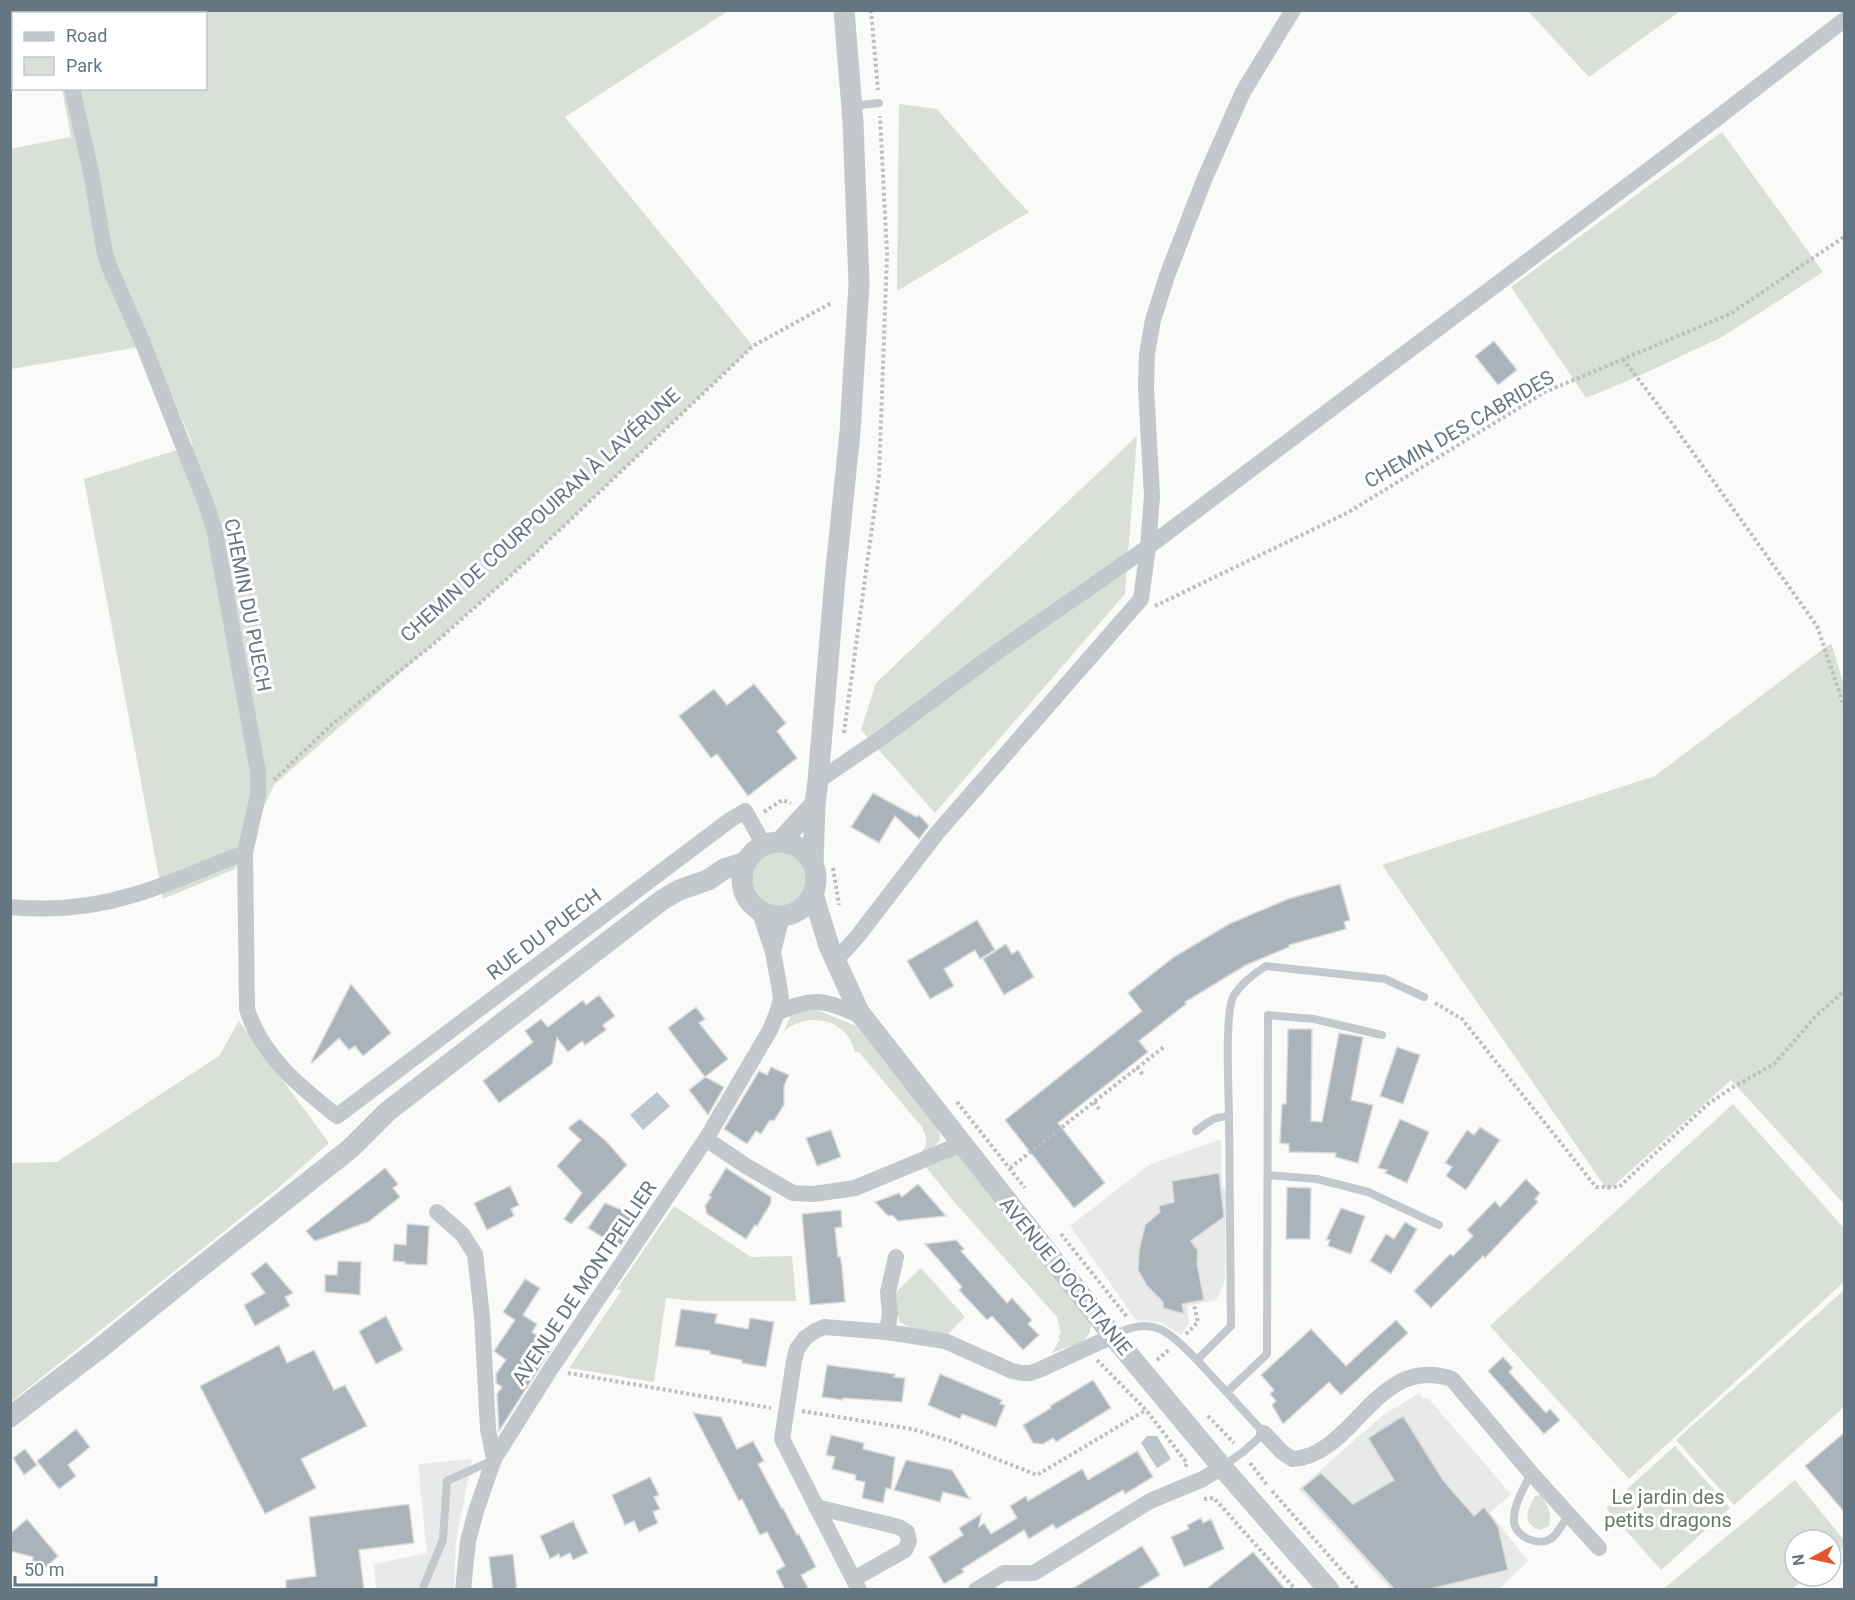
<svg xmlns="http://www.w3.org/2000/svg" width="1855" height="1600" font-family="Roboto,sans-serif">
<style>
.built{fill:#e8e9e9}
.green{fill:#dadfd7}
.water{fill:#bbc7cb}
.building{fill:#aab3b9;stroke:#dcdcda;stroke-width:1.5}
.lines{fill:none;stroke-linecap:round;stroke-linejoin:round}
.path{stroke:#bbbfc2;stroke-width:4;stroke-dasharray:3 3;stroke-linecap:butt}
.service{stroke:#c3c8cc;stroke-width:8}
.minor{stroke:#c3c8cc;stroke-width:16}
.tertiary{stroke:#c3c8cc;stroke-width:21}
.labels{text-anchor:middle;stroke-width:6;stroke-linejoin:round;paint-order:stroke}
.street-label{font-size:20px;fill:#657683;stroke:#fff}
.park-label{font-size:20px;fill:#687a64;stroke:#fff}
</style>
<rect width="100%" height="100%" fill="#fafaf8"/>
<!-- built -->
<g class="built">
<polygon points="1221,1139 1222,1185 1226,1192 1225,1280 1217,1300 1187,1306 1189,1324 1181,1335 1160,1322 1136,1320 1070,1226 1149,1165"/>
<polygon points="1419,1393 1423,1399 1428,1398 1511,1494 1490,1513 1528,1561 1499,1589 1390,1589 1299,1489 1382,1416"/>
<polygon points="472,1459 456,1541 454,1589 376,1589 374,1564 427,1553 418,1464"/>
</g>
<!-- green -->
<g class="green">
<polygon points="47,11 728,11 565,117 753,346 527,561 274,785 235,869 163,899 84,479 193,445 151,345 11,369 10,149 71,137 62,89 206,88 206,14 48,14"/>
<polygon points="1528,11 1680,11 1589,77"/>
<polygon points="899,104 937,109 1004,186 1029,212 897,291"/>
<polygon points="1722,132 1823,272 1722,337 1641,375 1586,398 1511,287"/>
<polygon points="1137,436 1125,594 935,813 861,730 876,683"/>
<polygon points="1831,643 1844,684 1844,1204 1731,1080 1608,1191 1382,865 1655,776"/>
<circle cx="779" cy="879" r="30"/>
<path d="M817,1010L856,1026L937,1127C945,1144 935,1146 922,1152C928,1143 927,1137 922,1127L859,1052H855C847,1018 809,1011 784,1031L792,1013Z"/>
<polygon points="239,1021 329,1143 277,1189 11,1402 11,1163 57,1162 219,1056"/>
<polygon points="1733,1104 1844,1228 1844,1282 1629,1479 1490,1326"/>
<path d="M958,1153L1091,1320C1092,1347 1073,1343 1052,1353L1060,1339L1058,1336L1061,1334L1057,1317L956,1204L926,1167Z"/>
<polygon points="674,1206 751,1257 792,1256 796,1301 695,1301 666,1298 654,1382 569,1368 622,1290 617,1289"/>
<polygon points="921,1268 965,1317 949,1333 911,1328 900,1322 897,1312 896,1292"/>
<polygon points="1844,1290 1844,1407 1734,1505 1676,1440"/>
<polygon points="1675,1446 1730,1508 1661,1570 1606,1508"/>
<polygon points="1795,1480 1844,1540 1844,1547 1831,1558 1831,1540 1795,1540 1795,1576 1809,1576 1792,1589 1663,1589"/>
<path d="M1541,1495C1548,1506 1552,1513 1549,1526L1540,1530C1521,1523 1527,1511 1535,1496Z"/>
</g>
<!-- water -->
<g class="water">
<polygon points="657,1092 670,1106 643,1130 630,1115"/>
<polygon points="1147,1436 1157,1436 1171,1459 1157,1468 1141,1443"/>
</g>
<!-- building -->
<g class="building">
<polygon points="1494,341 1517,370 1498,385 1475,356"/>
<polygon points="754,684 786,723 777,731 797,758 748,796 717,754 711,758 679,716 714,689 727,705"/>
<polygon points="873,793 917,817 919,815 929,826 919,839 895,816 879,843 851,827"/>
<polygon points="1340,884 1350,920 1344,922 1346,929 1289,945 1289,947 1246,965 1185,1002 1186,1004 1139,1041 1148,1052 1058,1123 1105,1183 1074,1208 1005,1120 1142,1011 1128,993 1174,957 1229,924 1288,899"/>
<polygon points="977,920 995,950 980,959 975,950 944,969 954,986 930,999 907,961"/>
<polygon points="1006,944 1012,954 1018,950 1034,977 1004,995 983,959"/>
<polygon points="351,984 391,1033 363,1056 355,1046 349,1050 339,1038 312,1063 311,1062"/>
<polygon points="599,995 615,1016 603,1025 606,1030 585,1045 582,1041 568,1052 557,1038 552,1064 499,1103 483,1081 533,1042 525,1031 541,1019 548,1027 583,1000 586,1005"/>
<polygon points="696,1007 705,1019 699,1023 728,1059 705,1077 724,1087 708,1115 689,1090 705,1077 668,1028"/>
<polygon points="1288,1029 1312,1029 1311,1121 1322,1122 1339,1033 1363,1037 1351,1100 1373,1105 1358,1163 1335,1157 1336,1153 1289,1152 1289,1144 1280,1143 1282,1104 1286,1104"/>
<polygon points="1397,1047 1420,1055 1403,1104 1380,1096"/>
<polygon points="771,1067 789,1075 784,1086 784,1105 774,1121 770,1120 761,1134 756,1131 747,1144 724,1129 759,1071 767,1075"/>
<polygon points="580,1119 606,1141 627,1165 571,1224 564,1219 582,1193 557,1166 581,1140 568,1128"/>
<polygon points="1400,1119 1429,1132 1407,1183 1385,1173 1387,1170 1378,1168"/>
<polygon points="1480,1127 1500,1140 1466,1190 1446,1176 1452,1167 1445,1163 1467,1130 1474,1135"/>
<polygon points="831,1130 841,1157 817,1166 806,1138"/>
<polygon points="385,1168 398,1184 393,1188 400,1197 368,1222 315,1241 306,1231"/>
<polygon points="726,1168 771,1197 771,1203 757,1226 755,1225 746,1239 707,1214 705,1206 711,1197 709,1196"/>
<polygon points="1219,1173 1224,1217 1191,1241 1198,1251 1197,1263 1204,1300 1182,1304 1184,1314 1163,1308 1163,1302 1147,1286 1138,1270 1139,1250 1145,1225 1160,1212 1159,1206 1174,1202 1172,1181"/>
<polygon points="1526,1179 1540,1193 1535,1199 1538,1202 1485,1258 1483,1256 1431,1308 1414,1291 1450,1254 1453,1256 1473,1236 1467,1230 1495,1201 1500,1207"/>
<polygon points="918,1184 946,1216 898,1221 892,1215 888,1216 875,1202 899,1193 902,1197"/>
<polygon points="510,1186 519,1205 511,1209 514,1216 487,1230 474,1203"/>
<polygon points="1287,1187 1311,1188 1310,1239 1286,1239"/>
<polygon points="605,1203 639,1217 619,1248 588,1228"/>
<polygon points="1341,1208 1365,1216 1351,1254 1328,1246 1330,1240 1326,1240"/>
<polygon points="841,1210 842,1227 835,1228 838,1257 840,1256 842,1268 845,1302 810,1305 802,1214"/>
<polygon points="1405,1222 1417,1229 1391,1274 1370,1261 1386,1234 1394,1239"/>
<polygon points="407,1224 429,1226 427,1265 405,1264 405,1262 393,1261 394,1244 406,1245"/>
<polygon points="956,1240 964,1249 961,1251 1007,1303 1012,1298 1032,1320 1028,1324 1039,1335 1023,1350 992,1316 987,1320 959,1290 962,1287 925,1244"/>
<polygon points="338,1261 361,1262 360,1295 325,1292 325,1275 337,1275"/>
<polygon points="266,1262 293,1293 285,1297 290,1306 255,1326 244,1305 265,1293 251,1274"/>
<polygon points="525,1279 540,1288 523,1315 537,1324 532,1332 553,1347 499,1431 497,1394 502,1387 496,1383 496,1374 506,1360 494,1351 515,1320 503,1312"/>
<polygon points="681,1309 717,1314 715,1323 748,1329 750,1318 774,1322 766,1367 742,1363 742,1360 710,1354 710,1351 675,1346"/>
<polygon points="386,1316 403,1350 376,1364 359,1331"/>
<polygon points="1396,1320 1408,1333 1341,1395 1329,1382 1283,1424 1272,1405 1276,1401 1270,1394 1274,1390 1261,1375 1311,1329 1346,1366"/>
<polygon points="279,1345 287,1363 314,1350 334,1390 345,1385 367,1426 301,1459 316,1488 265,1514 200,1386"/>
<polygon points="1503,1357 1513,1368 1509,1372 1546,1413 1550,1409 1560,1420 1544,1434 1488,1371"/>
<polygon points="827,1365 895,1374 894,1377 905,1378 902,1402 843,1398 843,1400 822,1397"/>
<polygon points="940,1374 1002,1400 1000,1404 1005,1405 996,1427 962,1414 960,1419 928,1405"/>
<polygon points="1093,1380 1111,1408 1056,1442 1053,1438 1043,1444 1033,1443 1023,1425 1051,1408 1050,1406"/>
<polygon points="693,1413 721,1417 737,1449 753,1441 764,1461 758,1464 782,1509 783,1508 797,1535 799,1534 816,1567 801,1575 809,1590 785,1590 776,1571 785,1566 767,1532 760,1535 742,1499 739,1501"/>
<polygon points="1403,1416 1443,1480 1474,1516 1484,1507 1498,1526 1508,1570 1426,1590 1395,1590 1302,1488 1321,1473 1353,1504 1394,1480 1368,1438"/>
<polygon points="76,1429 90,1447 68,1465 76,1476 59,1489 37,1461"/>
<polygon points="1845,1432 1845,1513 1805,1466"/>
<polygon points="831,1435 864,1443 863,1449 895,1457 891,1489 886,1488 883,1503 862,1498 865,1482 855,1480 856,1475 832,1469 835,1457 826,1455"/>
<polygon points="25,1449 37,1465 24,1475 13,1458"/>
<polygon points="1137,1451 1153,1477 1125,1494 1123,1490 1056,1529 1053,1524 1029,1539 1024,1530 970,1564 962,1569 964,1572 944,1584 929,1557 963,1535 959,1528 981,1514 979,1527 984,1523 991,1534 1017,1518 1010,1506 1026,1496 1028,1501 1082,1469 1088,1480"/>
<polygon points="906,1460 952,1470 970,1499 943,1492 940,1502 894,1490"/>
<polygon points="650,1477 659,1495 654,1497 660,1509 653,1512 658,1523 639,1532 634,1521 625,1525 612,1495"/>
<polygon points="409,1504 414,1543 359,1550 364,1590 286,1590 286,1580 316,1576 309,1517"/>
<polygon points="1201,1518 1203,1523 1211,1519 1224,1549 1184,1567 1171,1537 1189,1529 1187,1525"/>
<polygon points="27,1519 58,1556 39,1573 32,1564 33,1557 10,1551 10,1534"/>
<polygon points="573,1521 588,1553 573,1560 570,1553 560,1558 559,1554 550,1559 540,1536"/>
<polygon points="1142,1546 1160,1575 1136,1590 1070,1590"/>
<polygon points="1253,1552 1286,1590 1205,1590"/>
<polygon points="513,1554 517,1590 493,1590 489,1557"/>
</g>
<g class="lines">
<!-- path -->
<g class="path">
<polyline points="871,10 878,90"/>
<polyline points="1623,359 1674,426 1817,626 1844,706"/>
<polyline points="1155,606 1347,513 1545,392 1730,314 1844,237"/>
<polyline points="844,733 879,476 887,254 880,116"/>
<polyline points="274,780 330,726 436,642 527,561 753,346 833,302"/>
<polyline points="764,812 782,800 791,803"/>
<polyline points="833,868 839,905"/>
<polyline points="1435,1003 1462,1019 1596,1187 1619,1187 1708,1104 1730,1089 1774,1064 1818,1014 1844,991"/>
<polyline points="1137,1067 1143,1075"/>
<polyline points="957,1102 1025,1188"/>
<polyline points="1094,1102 1099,1109"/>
<polyline points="1010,1168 1165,1046"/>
<polyline points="1061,1234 1127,1317"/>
<polyline points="1186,1334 1198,1322 1194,1305"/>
<polyline points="1097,1360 1146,1410 1187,1463 1185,1468"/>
<polyline points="1157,1360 1170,1349"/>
<polyline points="568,1373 771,1408"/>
<polyline points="802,1411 912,1429 951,1441 1037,1475 1146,1410"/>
<polyline points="1208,1416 1234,1443"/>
<polyline points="1250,1463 1267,1485"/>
<polyline points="1272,1491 1359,1590"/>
<polyline points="1204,1499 1214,1498 1296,1590"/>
</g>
<!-- service -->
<g class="service">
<polyline points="853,106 879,103"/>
<path d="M1229,1117C1229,1094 1224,1011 1234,995C1241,984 1255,973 1266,966L1385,979L1424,997"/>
<path d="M1196,1131C1207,1123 1215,1115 1229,1117L1231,1326L1197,1360L1264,1433L1243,1452L1222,1467"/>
<polyline points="1268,1175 1317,1179 1368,1192 1439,1225"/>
<path d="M1113,1336C1153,1313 1170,1333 1197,1360"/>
<polyline points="1227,1392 1267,1354 1268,1015 1314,1019 1382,1035"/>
<path d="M1531,1473C1524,1488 1513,1505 1514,1522C1516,1538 1540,1547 1552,1538C1559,1532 1564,1521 1569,1514"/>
<polyline points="422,1590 443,1540 447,1481 491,1461"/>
</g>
<!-- minor -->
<g class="minor">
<polyline points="54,10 55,14"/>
<path d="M72,88L91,172L105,254L111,271L140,336L208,509L215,533L258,772V795L245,853L247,1009C261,1055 300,1087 337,1116L730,820L745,811L764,845"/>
<polyline points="818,781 884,736 997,652 1148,547 1716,119 1844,20"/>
<path d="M10,907C51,911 94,907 133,895C172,884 208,866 245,853"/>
<polyline points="773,952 782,916"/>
<polyline points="835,961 857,937 937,833 1141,599 1148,547 1152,496 1146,388 1147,354 1153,320 1167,276 1204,180 1243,92 1293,10"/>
<path d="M777,1013C815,995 827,1001 863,1017"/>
<polyline points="706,1139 746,1166 793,1193 814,1194 855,1188 961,1144"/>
<polyline points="437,1212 462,1234 475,1254 482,1316 488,1429 494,1459"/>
<polyline points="887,1332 890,1314 888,1292 896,1257"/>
<path d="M1264,1433L1282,1452L1292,1459C1355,1456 1376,1353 1452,1379L1531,1473L1599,1548"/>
<polyline points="816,1507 899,1527 907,1532 909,1541 905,1550 854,1579"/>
<polyline points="463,1590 468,1541 476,1511 494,1459 550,1370 706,1139 770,1030 777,1013 781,999 780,991 773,952 759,910"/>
<polyline points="859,1590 782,1439 794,1361 797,1349 805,1338 815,1331 824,1327 887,1332 945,1341 1012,1371 1022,1373 1030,1373 1039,1370 1113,1336"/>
<polyline points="976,1590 1004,1573 1034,1573 1150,1501 1203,1479 1222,1467"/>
</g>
<!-- tertiary -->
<g class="tertiary">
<polyline points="780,842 815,804"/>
<circle cx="779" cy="879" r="37"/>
<polyline points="813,864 815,804 818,781 835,579 850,432 859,284 853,122 844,10"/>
<polyline points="813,894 829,946 859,1012 1113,1336 1222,1467 1329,1590"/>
<polyline points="10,1417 99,1349 183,1281 351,1148 388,1111 662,900 679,890 708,880 724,869 746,862"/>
</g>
</g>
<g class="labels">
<!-- street labels -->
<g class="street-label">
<text transform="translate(1459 429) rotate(-30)" y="7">CHEMIN DES CABRIDES</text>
<text transform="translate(540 515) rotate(-42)" y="7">CHEMIN DE COURPOUIRAN À LAVÉRUNE</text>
<text transform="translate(248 605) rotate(79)" y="7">CHEMIN DU PUECH</text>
<text transform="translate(544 934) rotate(-37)" y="7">RUE DU PUECH</text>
<text transform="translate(1066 1276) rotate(51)" y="7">AVENUE D'OCCITANIE</text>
<text transform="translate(584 1283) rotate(-56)" y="7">AVENUE DE MONTPELLIER</text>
</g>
<!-- park labels -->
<g class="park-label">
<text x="1668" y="1504">Le jardin des<tspan x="1668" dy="23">petits dragons</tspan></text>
</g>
</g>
<!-- border -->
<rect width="1855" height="1600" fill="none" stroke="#657683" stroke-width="24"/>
<!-- legend -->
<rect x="12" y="12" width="195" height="78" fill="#ffffff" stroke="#c1c8cd" stroke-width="1.5"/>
<rect x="24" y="32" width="30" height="9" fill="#c3c8cc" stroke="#c1c8cd" stroke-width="1.5"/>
<text x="66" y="42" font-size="18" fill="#657683">Road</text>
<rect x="24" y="57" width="30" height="18" fill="#dadfd7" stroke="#c1c8cd" stroke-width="1.5"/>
<text x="66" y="72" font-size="18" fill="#657683">Park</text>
<!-- north arrow -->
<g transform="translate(1813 1558) rotate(262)"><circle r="28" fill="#ffffff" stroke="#c1c8cd" stroke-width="1.5"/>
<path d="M0-4.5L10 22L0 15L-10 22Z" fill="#e4572e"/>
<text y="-9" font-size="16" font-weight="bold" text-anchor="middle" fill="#657683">N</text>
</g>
<!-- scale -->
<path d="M15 1576v9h141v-9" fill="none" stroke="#657683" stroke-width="3"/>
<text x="24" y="1576" font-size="18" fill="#657683" stroke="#ffffff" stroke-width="4.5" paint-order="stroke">50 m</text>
</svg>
